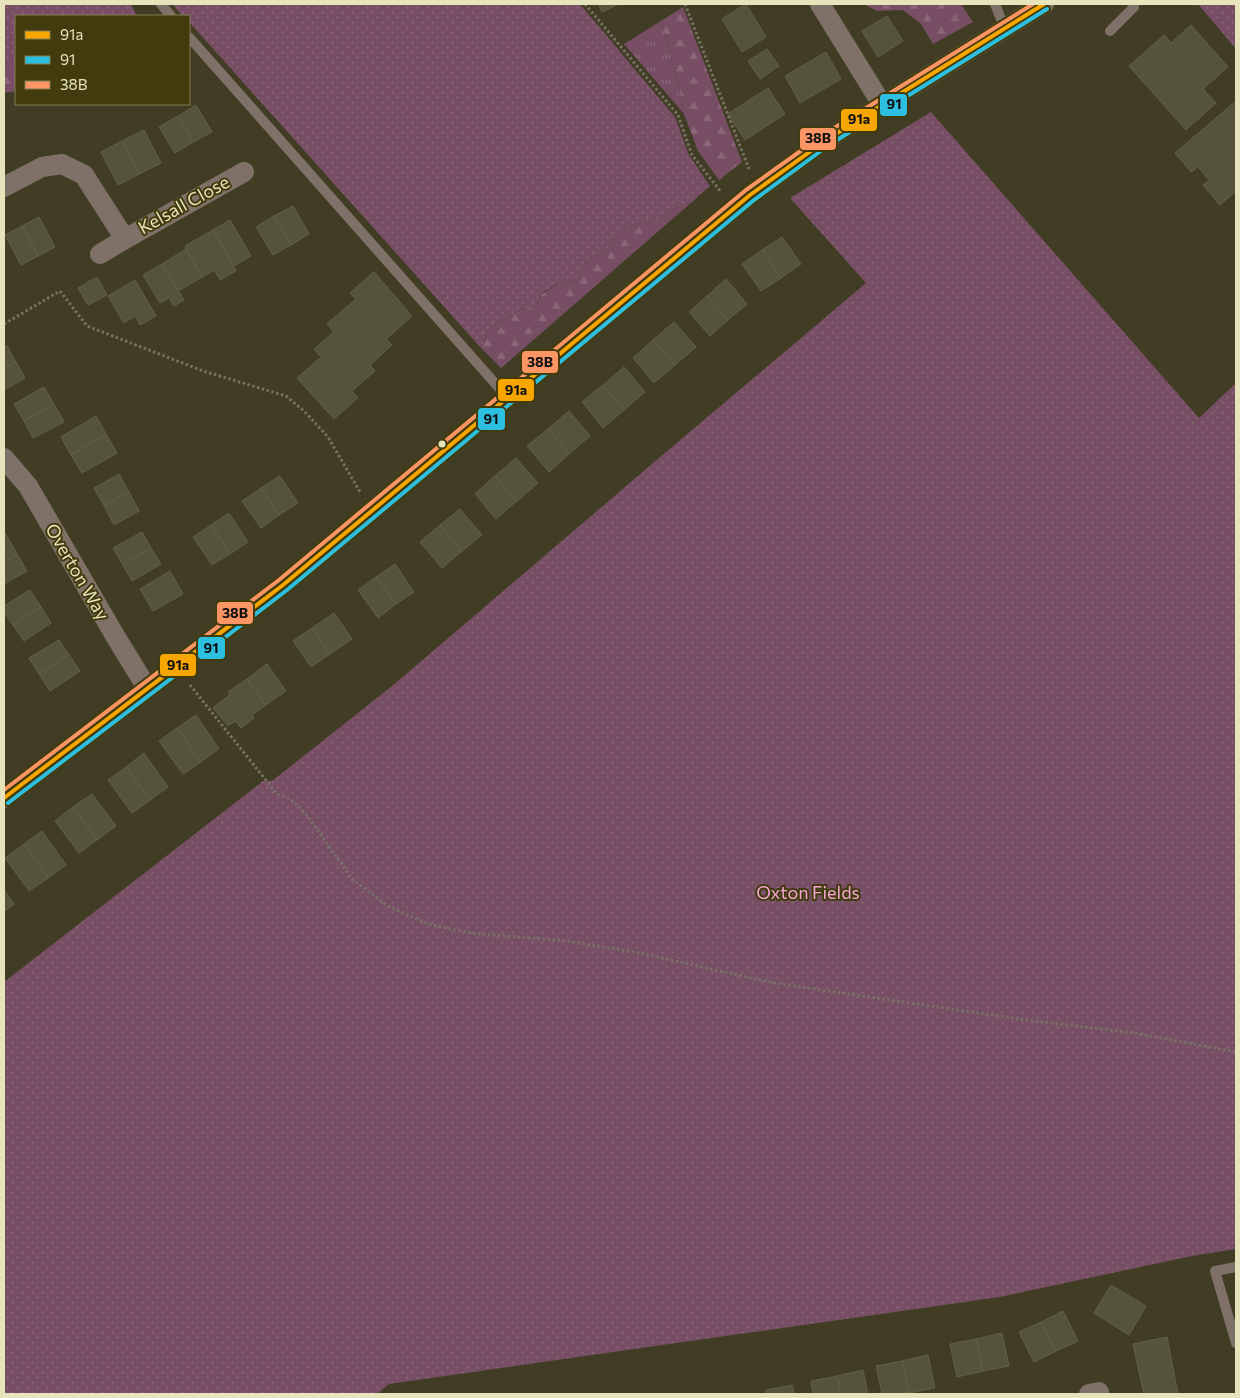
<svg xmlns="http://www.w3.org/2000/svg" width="1240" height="1398" font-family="Commissioner,sans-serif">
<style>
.grass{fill:url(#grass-tufts)}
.forest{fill:url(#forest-firs)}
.park{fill:url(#park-dots)}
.building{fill:#56533b;stroke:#646043}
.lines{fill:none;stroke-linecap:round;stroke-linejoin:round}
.path{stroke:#787064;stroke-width:3;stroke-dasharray:2.5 2.5;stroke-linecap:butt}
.service{stroke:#7f7167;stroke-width:10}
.minor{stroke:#7f7167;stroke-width:20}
.bus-1-casing{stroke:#413b0d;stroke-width:8}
.bus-2-casing{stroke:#413b0d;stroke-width:8}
.bus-3-casing{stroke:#413b0d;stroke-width:8}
.bus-1{stroke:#f7a600;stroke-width:4}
.bus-2{stroke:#2dbfdf;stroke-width:4}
.bus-3{stroke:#fb9564;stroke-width:4}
.bus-dot{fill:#e7e3ba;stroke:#413b0d;stroke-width:2}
.labels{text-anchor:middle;stroke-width:4;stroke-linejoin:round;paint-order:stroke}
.street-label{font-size:18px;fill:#e7e3ba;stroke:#413b0d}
.park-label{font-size:18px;fill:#f5a6d6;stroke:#413b0d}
.line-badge{stroke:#413b0d;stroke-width:2}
.pale-badge-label{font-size:14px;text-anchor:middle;font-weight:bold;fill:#111}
</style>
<defs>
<pattern id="grass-tufts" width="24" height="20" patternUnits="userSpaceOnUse" patternTransform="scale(1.25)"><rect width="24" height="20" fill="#774e64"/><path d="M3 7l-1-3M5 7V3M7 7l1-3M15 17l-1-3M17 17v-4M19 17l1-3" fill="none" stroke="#8a6778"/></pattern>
<pattern id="forest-firs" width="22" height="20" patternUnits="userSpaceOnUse" patternTransform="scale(1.25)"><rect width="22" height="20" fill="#774e64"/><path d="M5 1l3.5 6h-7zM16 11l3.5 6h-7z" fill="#8a6778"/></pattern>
<pattern id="park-dots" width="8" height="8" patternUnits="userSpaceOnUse" patternTransform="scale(1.25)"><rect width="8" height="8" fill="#774e64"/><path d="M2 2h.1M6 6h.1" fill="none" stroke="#8a6778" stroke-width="1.8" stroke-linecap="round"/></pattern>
</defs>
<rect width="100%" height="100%" fill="#403d24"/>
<!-- grass -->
<polygon class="grass" points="661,21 679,84 684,114 624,44"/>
<!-- forest -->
<g class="forest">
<polygon points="864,4 961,4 973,22 933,44 921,24 903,10 877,11"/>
<polygon points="683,7 742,162 719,180 698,151 684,114 679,84 661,21"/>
<polygon points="4,43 16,51 16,91 4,93"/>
<polygon points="692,202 501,368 481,348 489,329 519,310 535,307 542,294 561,282 576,280 590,258 605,252 618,233 638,223 655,221 672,209"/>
</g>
<!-- park -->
<g class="park">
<polygon points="4,4 131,4 137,16 16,16 16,57 4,62"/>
<polygon points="172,4 580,4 675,117 689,155 710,186 692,202 672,209 655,221 638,223 618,233 605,252 590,258 576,280 561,282 542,293 535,307 519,310 489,329 481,348 189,22 189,16 183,16"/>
<polygon points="1198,4 1236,4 1236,49"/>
<polygon points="931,112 1199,418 1236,383 1236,1249 1192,1256 1000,1297 389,1384 377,1394 4,1394 4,982 263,781 272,781 392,686 666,452 866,283 790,198"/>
</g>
<!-- building -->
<g class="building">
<polygon points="598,4 619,4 602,12"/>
<polygon points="746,4 766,37 742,52 722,19"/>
<polygon points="887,16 903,41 878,57 862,31"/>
<polygon points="1191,25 1228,67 1203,89 1216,103 1186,130 1129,66 1164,35 1171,43"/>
<polygon points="767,49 779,66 760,79 748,61"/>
<polygon points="826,52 841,79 800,103 785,76"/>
<polygon points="768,88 785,114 745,140 728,114"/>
<polygon points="1236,101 1236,191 1220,205 1203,185 1209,180 1198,167 1191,172 1175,153"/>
<polygon points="196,105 212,132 193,142 178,116"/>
<polygon points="178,116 193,142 175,153 159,127"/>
<polygon points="144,130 161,163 139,174 122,141"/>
<polygon points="122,141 139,174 118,185 101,152"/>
<polygon points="293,206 309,234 291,245 274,216"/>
<polygon points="274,216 291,245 273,255 256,227"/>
<polygon points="39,217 55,247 38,256 22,226"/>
<polygon points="230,220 251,256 234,266 213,230"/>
<polygon points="22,226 38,256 21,265 5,235"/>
<polygon points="213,230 236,271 220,280 214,270 202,277 185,246"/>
<polygon points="782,237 801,264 781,278 762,250"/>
<polygon points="186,249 202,277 178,291 162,264"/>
<polygon points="762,250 781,278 761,291 742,264"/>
<polygon points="162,264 184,300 174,306 169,298 160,303 143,275"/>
<polygon points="374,272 412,316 386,339 392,345 370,365 375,371 352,391 358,398 334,419 297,378 321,357 314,349 334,332 327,324 356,299 350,293"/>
<polygon points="97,277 107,295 88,305 78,288"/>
<polygon points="726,279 747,304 728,320 707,296"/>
<polygon points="135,280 156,316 140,325 135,316 124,323 108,296"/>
<polygon points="707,296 728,320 710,336 689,312"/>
<polygon points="674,322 696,347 675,365 653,340"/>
<polygon points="653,340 675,365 654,383 633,358"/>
<polygon points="7,346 16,362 4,369 4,348"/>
<polygon points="16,362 25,378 4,390 4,369"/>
<polygon points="624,367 645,392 624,410 603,385"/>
<polygon points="603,385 624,410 603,428 582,402"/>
<polygon points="44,387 54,404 24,421 14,404"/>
<polygon points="54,404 64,422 33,438 24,421"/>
<polygon points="569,411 590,436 569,454 548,429"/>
<polygon points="96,416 106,434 71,455 61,437"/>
<polygon points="548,429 569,454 549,472 527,446"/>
<polygon points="106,434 117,453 82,473 71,455"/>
<polygon points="516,458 538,483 517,501 495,476"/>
<polygon points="119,474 129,492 104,506 94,488"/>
<polygon points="280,476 298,503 279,515 261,488"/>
<polygon points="495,476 517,501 496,519 475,494"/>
<polygon points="261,488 279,515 261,528 242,501"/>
<polygon points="129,492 139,511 114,525 104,506"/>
<polygon points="460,509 482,535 462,551 440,525"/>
<polygon points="229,513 248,542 230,554 211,525"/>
<polygon points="211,525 230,554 212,565 193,537"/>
<polygon points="440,525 462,551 442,568 420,542"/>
<polygon points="142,532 151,548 123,565 113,548"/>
<polygon points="5,533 17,554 4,562 4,534"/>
<polygon points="151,548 161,564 132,581 123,565"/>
<polygon points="17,554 27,571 4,584 4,562"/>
<polygon points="395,564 414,592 396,604 376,577"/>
<polygon points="170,571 183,594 153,611 140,589"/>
<polygon points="376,577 396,604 378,618 358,590"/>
<polygon points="30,590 41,607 13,625 4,612 4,606"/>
<polygon points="41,607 51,623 24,641 13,625"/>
<polygon points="334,613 352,639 330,654 312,628"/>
<polygon points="312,628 330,654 311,667 293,641"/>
<polygon points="59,640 69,655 39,674 29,658"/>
<polygon points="69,655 80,671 50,691 39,674"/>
<polygon points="267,664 286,691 266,705 247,679"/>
<polygon points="247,679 266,705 252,715 254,718 241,728 235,721 228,726 213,708 230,695 228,692"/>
<polygon points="196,715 219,749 201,762 177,728"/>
<polygon points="177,728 201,762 183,774 159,741"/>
<polygon points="144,753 168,787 150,800 126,767"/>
<polygon points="126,767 150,800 132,813 108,780"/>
<polygon points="92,794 116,826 97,840 73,807"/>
<polygon points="73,807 97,840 79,853 55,821"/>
<polygon points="42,831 66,865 48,878 24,844"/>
<polygon points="24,844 48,878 29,891 5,858"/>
<polygon points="4,890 14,904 4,912"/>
<polygon points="1111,1285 1146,1306 1129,1335 1094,1313"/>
<polygon points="1063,1311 1078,1341 1056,1351 1041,1322"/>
<polygon points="1041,1322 1056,1351 1034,1362 1019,1332"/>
<polygon points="1002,1333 1009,1366 983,1371 976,1339"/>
<polygon points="1167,1337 1178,1394 1144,1394 1133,1344"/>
<polygon points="976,1339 983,1371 957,1377 950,1344"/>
<polygon points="928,1355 935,1388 909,1393 902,1361"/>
<polygon points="902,1361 909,1393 882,1394 876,1366"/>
<polygon points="863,1370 868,1394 841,1394 837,1376"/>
<polygon points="837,1376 841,1394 813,1394 811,1381"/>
<polygon points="792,1385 794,1394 767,1394 766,1390"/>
</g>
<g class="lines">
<!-- path -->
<g class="path">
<polyline points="585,4 678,115 692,155 721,192"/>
<polyline points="685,4 749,169"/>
<polyline points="4,324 60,291 87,326 203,371 286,396 304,411 328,437 360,492"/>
<polyline points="190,685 277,794 291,799 306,814 352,879 388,906 428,924 470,933 567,941 639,953 774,983 1026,1020 1134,1033 1236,1052"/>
</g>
<!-- service -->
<g class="service">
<polyline points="161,4 171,16"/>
<polyline points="995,4 1005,29"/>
<polyline points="1110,31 1134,7 1133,4"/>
<polyline points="189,37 508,398"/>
<polyline points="1236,1267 1215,1271 1236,1343"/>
</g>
<!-- minor -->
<g class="minor">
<polyline points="820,4 883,106"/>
<polyline points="4,187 42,167 62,164 84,175 125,239 244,172"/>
<polyline points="100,254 125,239"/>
<polyline points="4,458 28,486 114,634 147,688"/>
<polyline points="4,798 283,585 750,195 826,140 1044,4"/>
<polyline points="1089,1394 1099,1392"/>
</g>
<!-- bus-1 casing -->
<g class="bus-1-casing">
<polyline id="bus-1" points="4,798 283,585 750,195 826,140 1044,4"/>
</g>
<!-- bus-2 casing -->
<g class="bus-2-casing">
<polyline id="bus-2" points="8,803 287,590 754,200 829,145 1047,9"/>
</g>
<!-- bus-3 casing -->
<g class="bus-3-casing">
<polyline id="bus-3" points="4,790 279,580 746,190 823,135 1033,4"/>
</g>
<!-- bus-1 -->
<use href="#bus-1" class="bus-1"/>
<!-- bus-2 -->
<use href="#bus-2" class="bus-2"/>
<!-- bus-3 -->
<use href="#bus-3" class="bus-3"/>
</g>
<!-- markers -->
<circle class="bus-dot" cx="442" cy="444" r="4.5"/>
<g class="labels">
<!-- street labels -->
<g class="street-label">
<text transform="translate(184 205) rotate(-29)" y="6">Kelsall Close</text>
<text transform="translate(77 572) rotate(60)" y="6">Overton Way</text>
</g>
<!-- park labels -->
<g class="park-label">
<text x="808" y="899">Oxton Fields</text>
</g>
</g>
<g class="line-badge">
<rect x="879" y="93" width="29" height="24" rx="5" fill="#2dbfdf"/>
<rect x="840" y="108" width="38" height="24" rx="5" fill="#f7a600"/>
<rect x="799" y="127" width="38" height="24" rx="5" fill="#fb9564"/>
<rect x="521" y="350" width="38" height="24" rx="5" fill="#fb9564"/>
<rect x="497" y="378" width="38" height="24" rx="5" fill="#f7a600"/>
<rect x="477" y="407" width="29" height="24" rx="5" fill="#2dbfdf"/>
<rect x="216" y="601" width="38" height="24" rx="5" fill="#fb9564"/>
<rect x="197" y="636" width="29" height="24" rx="5" fill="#2dbfdf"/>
<rect x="159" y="653" width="38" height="24" rx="5" fill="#f7a600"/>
</g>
<g class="pale-badge-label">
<text x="894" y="109">91</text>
<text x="859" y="124">91a</text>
<text x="818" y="143">38B</text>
<text x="540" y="367">38B</text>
<text x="516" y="395">91a</text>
<text x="491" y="424">91</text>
<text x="235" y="618">38B</text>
<text x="211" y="653">91</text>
<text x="178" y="670">91a</text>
</g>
<!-- border -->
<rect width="1240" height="1398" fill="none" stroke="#e7e3ba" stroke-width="10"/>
<!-- legend -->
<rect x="15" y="15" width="175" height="90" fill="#413b0d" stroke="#837e52"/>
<rect x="25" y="31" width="25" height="8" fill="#f7a600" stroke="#837e52"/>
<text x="60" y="40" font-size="15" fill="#e7e3ba">91a</text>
<rect x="25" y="56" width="25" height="8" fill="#2dbfdf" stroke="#837e52"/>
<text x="60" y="65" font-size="15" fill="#e7e3ba">91</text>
<rect x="25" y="81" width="25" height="8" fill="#fb9564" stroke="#837e52"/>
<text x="60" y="90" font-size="15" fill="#e7e3ba">38B</text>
</svg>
